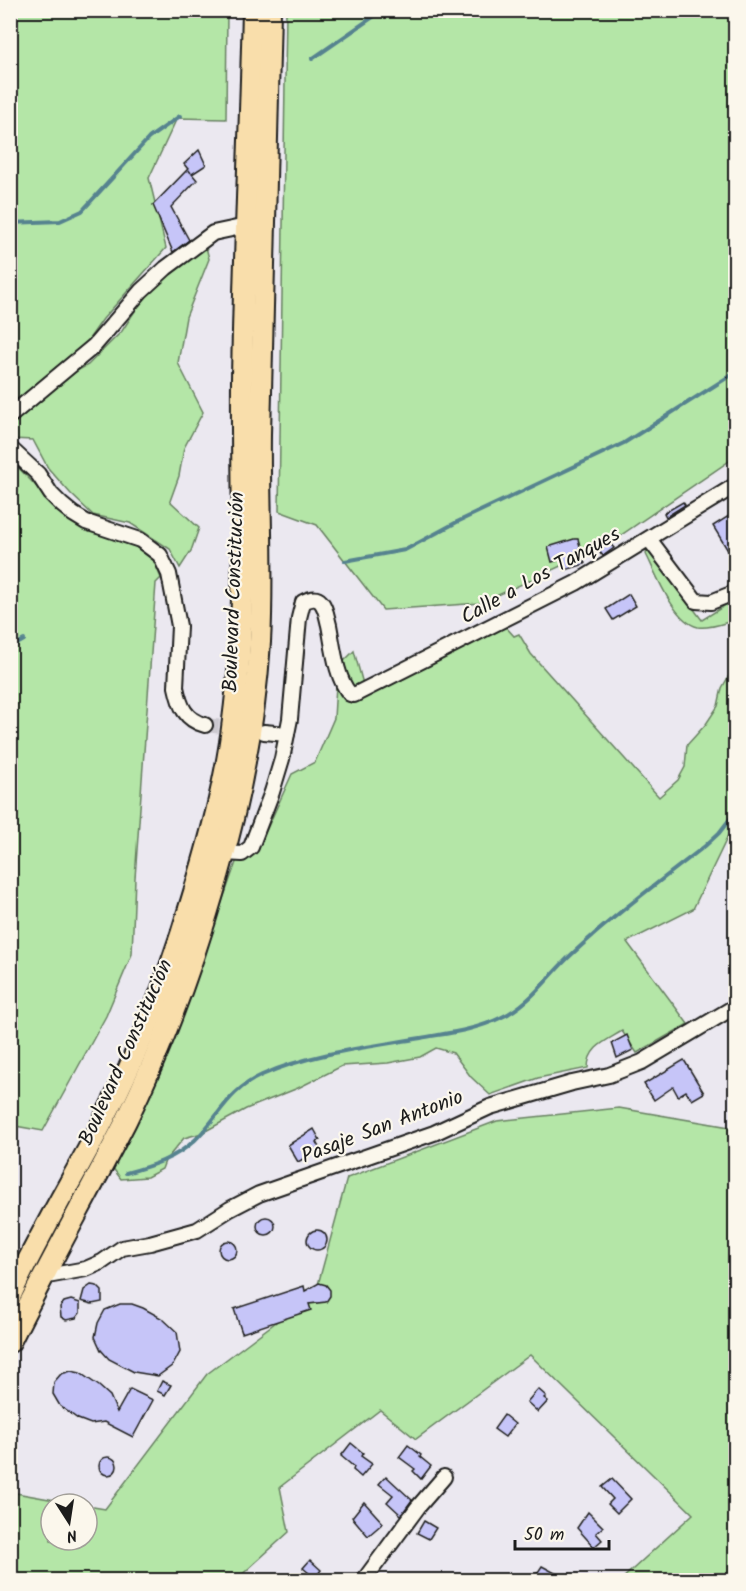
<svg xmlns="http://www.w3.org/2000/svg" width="746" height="1591" font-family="Kalam,sans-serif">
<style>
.green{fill:#b4e6a7;stroke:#688162;stroke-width:1.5}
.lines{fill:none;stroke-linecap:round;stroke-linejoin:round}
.stream{stroke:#56838f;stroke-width:4}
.building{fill:#c6c5f8;stroke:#1c1c1c;stroke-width:1.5}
.minor-tunnel{stroke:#ccc9d0;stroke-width:14;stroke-dasharray:14 7;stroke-linecap:butt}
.minor-casing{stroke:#1c1c1c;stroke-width:18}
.highway-casing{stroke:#1c1c1c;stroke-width:24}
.minor{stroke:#fbf7ec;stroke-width:14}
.highway{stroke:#f9deab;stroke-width:20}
.labels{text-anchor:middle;stroke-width:4.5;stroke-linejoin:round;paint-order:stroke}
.street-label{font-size:21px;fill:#1c1c1c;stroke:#fbf7ec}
</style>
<rect width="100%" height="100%" fill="#ebe8f0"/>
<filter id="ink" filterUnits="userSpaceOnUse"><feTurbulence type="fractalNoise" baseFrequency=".0167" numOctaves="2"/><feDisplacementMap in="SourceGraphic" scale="12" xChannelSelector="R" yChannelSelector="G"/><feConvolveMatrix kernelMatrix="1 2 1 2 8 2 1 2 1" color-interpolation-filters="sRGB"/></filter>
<g filter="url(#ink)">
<!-- green -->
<g class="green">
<polygon points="11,11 227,11 226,119 177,118 149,178 166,248 103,319 84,346 11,404"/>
<polygon points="286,11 735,11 735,457 608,544 481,603 383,610 317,525 279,511"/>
<polygon points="206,247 209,259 186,317 178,363 203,412 184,448 179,476 170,501 199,528 191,551 180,568 170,549 130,523 93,515 71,494 48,468 33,440 11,439 10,423 64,378 88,365 122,331 153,283"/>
<polygon points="10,459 58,509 149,550 161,578 156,583 135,878 132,954 106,1016 43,1131 10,1125"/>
<path d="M647,547L702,620L735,599V620C724,623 709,629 698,627C674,622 656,574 646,554Z"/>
<path d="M504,625L514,636L519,634L531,654L659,797L678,780L685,767L687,745L706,724L718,706L722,688L735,665L736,791L729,834L693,909L627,942L688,1024L637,1053L622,1031C606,1041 588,1047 588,1068L538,1078L490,1095L471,1077L453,1053L436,1048L420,1057L388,1063L342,1066L298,1088L246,1109L202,1133L184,1138L165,1161L162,1169L147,1177L121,1179L112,1167L130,1110L176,1033L241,848L261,842L292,774L315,762L334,718L337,668L354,651L366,695Z"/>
<polygon points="619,1108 735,1128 735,1580 621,1580 693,1514 530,1355 416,1439 380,1410 280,1487 289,1532 236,1580 11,1580 10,1492 77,1504 51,1504 51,1540 87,1540 87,1506 105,1509 207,1374 316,1292 347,1178 497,1121"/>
</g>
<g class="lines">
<!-- stream -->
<g class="stream">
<polyline points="312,59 383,10"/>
<polyline points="10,223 60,221 82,211 149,138 180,116"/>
<polyline points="345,561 405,550 457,522 624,443 736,372"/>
<polyline points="10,648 24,640"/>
<path d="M126,1173C151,1166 175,1159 195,1140C220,1116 227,1091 262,1075C312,1053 368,1047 421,1038C448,1033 476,1030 500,1018C530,1005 548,976 571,955C613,916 660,881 705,846L719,833L736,811"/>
</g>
</g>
<!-- building -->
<g class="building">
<polygon points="199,150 206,165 192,174 197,180 171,207 189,240 173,252 153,205 188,169 191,173 184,164"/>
<polygon points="683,502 685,505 666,517 664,513"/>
<polygon points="735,512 735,562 713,526"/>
<polygon points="605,538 614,548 603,556 596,547"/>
<polygon points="574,539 578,539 585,564 565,570 562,559 552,562 548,547"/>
<polygon points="629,594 636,606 613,620 606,609"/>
<polygon points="627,1035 633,1050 617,1058 612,1043"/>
<polygon points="684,1060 704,1093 692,1100 686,1091 678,1096 673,1087 654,1100 644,1084"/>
<polygon points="314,1129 320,1140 316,1142 320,1149 298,1162 288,1145"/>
<circle cx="266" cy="1226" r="9"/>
<circle cx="317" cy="1240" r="10"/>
<circle cx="228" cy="1250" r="9"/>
<polygon points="319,1283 326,1285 330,1290 330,1296 326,1302 309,1304 311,1310 242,1333 234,1309 304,1286 305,1291"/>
<polygon points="91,1285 97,1286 102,1291 102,1302 92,1304 81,1301 84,1290"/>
<polygon points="71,1300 80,1303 80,1313 76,1318 66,1320 61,1317 60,1307 64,1302"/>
<polygon points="120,1304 132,1304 143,1308 163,1319 177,1332 180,1352 173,1365 158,1376 134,1372 109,1359 101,1350 95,1337 98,1323 105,1310"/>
<polygon points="71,1371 80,1373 99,1386 110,1396 117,1412 130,1389 153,1400 133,1437 104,1422 91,1424 78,1419 60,1406 53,1394 54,1382 61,1374"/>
<polygon points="162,1381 171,1385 165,1395 157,1391"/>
<polygon points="538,1389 546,1396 544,1398 548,1401 538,1412 527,1402"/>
<polygon points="504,1415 515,1424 505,1437 494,1429"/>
<polygon points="351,1443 363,1453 361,1456 372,1464 361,1477 353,1470 354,1467 341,1456"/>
<polygon points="408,1445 421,1455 420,1457 431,1466 421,1479 413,1471 415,1469 399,1457"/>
<circle cx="108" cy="1466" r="9"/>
<polygon points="386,1476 412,1500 401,1515 387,1502 393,1495 379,1484"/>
<polygon points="612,1479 631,1499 617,1513 608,1504 613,1499 602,1487"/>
<polygon points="364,1502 383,1523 368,1536 352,1517"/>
<polygon points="588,1512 603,1527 596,1533 602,1540 594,1547 577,1528"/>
<polygon points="424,1521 436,1528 429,1539 417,1533"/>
<polygon points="310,1560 321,1570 315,1578 303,1568"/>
<polygon points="542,1566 557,1574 552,1581 544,1581 536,1575"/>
</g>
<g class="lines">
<!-- minor-tunnel -->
<polyline class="minor-tunnel" points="205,725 241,729"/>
<!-- minor casing -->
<g class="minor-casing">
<g id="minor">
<polyline points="10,416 94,346 141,291 166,268 213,233 246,226"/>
<path d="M10,448L38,474L51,494L62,505L73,514L86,522L140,540L160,555L169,574L179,626L176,687C180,706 185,720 205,725"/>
<polyline points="649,539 696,601 711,602 736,592"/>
<polyline points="264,732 287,734"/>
<path d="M224,853L242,854L251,847L272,792L282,759L290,719L299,618L303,602C309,599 316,596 321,602C326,608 327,618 329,625C333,645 336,679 350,694L354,695L576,583L736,485"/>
<polyline points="42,1277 86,1269 102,1262 122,1248 150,1243 197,1230 230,1209 259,1194 434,1133 490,1107 572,1083 609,1075 642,1062 736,1006"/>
<polyline points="364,1580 418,1507 444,1477"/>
</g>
</g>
<!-- highway casing -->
<g class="highway-casing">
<g id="highway">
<path d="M10,1297C37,1238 71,1182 101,1125C137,1056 169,977 191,902C209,843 226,781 233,720C248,607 241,492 242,379C244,256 250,133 253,10"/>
<path d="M10,1342C47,1267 88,1195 126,1121C163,1046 192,967 215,887C238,808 255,725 260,642C264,573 259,503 260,434C263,293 267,152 270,10"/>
</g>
</g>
<!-- minor -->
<use href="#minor" class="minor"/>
<!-- highway -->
<use href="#highway" class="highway"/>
</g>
</g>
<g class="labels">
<!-- street labels -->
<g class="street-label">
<text transform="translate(540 575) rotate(-29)" y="7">Calle a Los Tanques</text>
<text transform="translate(233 592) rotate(-88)" y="7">Boulevard Constitución</text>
<text transform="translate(125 1052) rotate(-66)" y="7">Boulevard Constitución</text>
<text transform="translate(382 1126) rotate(-21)" y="7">Pasaje San Antonio</text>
</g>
</g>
<!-- margin -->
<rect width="746" height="1591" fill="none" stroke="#fbf7ec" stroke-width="36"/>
<rect x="18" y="18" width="710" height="1555" fill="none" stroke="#1c1c1c" stroke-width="2" filter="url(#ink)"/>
<!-- north arrow -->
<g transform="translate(69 1522) rotate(168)"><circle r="28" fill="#fbf7ec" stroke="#a29f99" stroke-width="1.5"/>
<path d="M0-4.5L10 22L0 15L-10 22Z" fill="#1c1c1c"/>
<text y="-9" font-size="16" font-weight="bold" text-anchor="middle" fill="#1c1c1c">N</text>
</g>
<!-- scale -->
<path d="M515 1540v9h94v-9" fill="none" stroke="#1c1c1c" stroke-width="3"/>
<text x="524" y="1540" font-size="18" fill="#1c1c1c" stroke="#fbf7ec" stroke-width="4.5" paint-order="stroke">50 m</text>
</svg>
